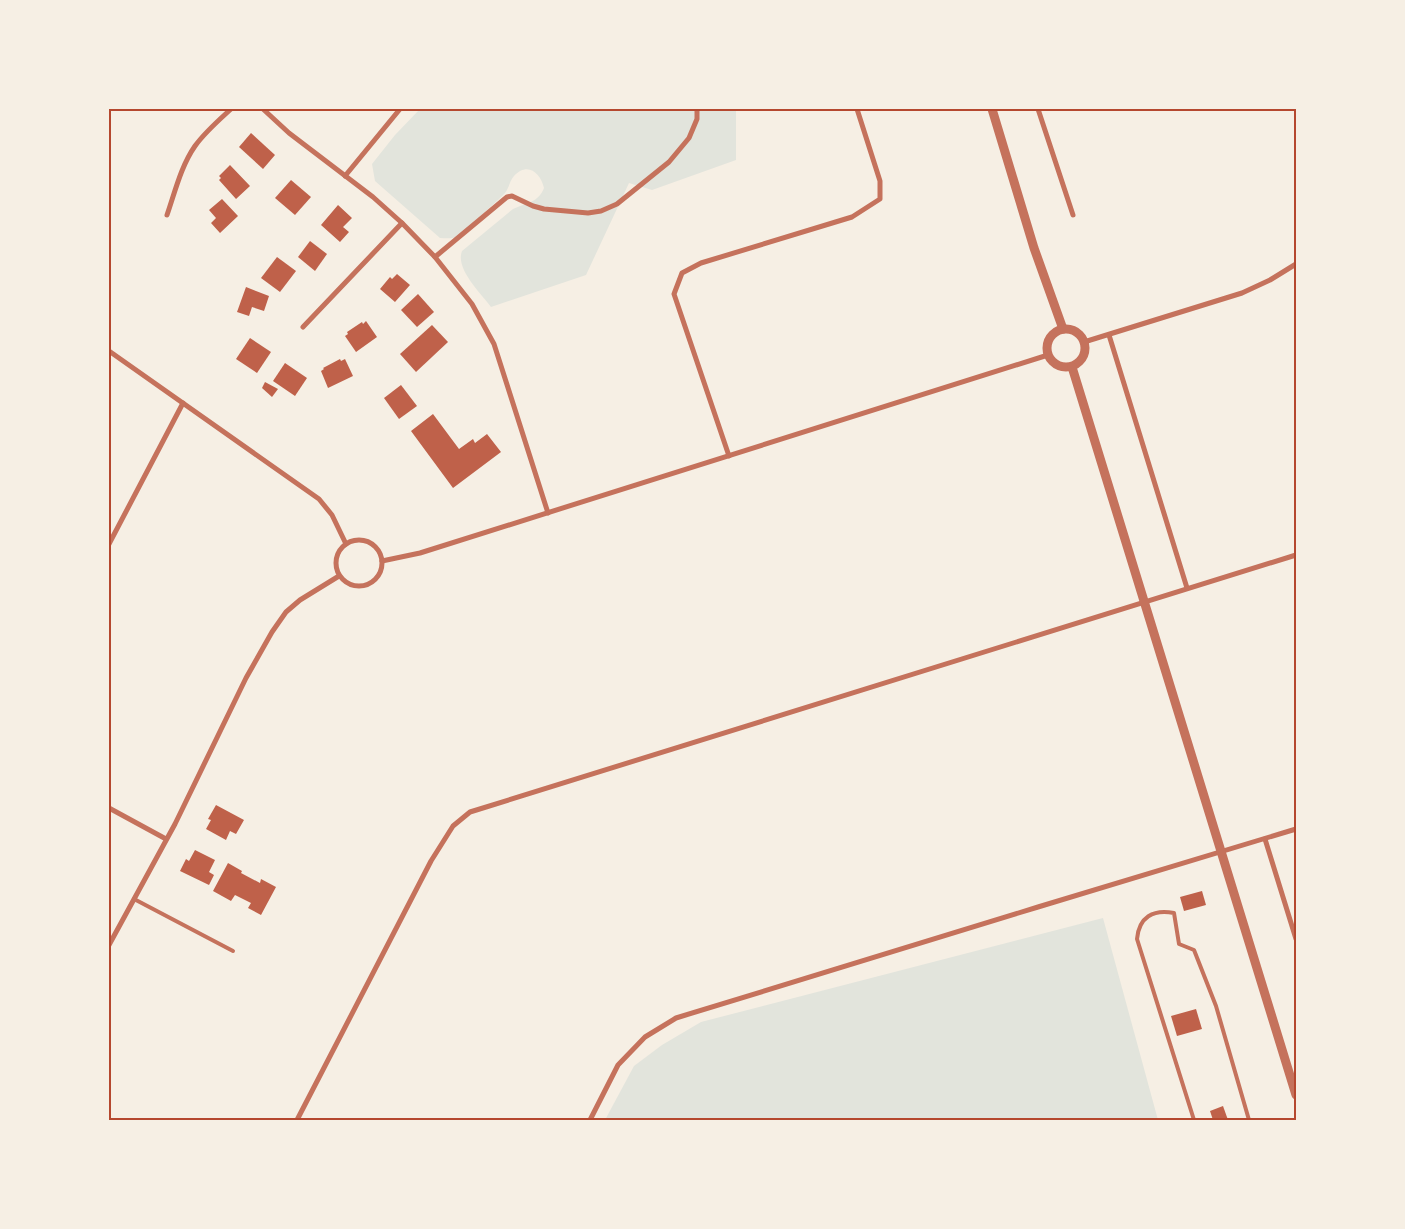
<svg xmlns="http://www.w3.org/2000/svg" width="1405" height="1229" font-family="'IBM Plex Serif',serif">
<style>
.green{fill:#e2e4dc}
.building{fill:#bf614a}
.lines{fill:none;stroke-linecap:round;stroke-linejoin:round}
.service{stroke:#c5725c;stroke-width:4}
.minor{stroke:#c5725c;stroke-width:5}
.tertiary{stroke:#c5725c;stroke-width:9}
.neatline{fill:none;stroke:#b5482f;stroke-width:2}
</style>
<rect width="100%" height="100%" fill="#f6efe4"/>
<!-- green -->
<g class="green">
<path d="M420,109H736V160L652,190L629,183L586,275L491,307C481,293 455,269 462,251L513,209C526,203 538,203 544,188C541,174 528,161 514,176C510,180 509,188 505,193C501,198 460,235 456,237C452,239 445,238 440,238L375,181L372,164L395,135Z"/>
<polygon points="1103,918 1158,1120 605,1120 634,1066 662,1045 701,1022"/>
</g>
<!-- building -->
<g class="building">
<polygon points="251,133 275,155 263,169 239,147"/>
<polygon points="230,165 250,186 236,199 219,180 221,178 219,176"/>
<polygon points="291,180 311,197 295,215 275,198"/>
<polygon points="222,199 238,216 220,233 211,223 216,218 209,210"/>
<polygon points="338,205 352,218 343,227 349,232 340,242 321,225"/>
<polygon points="310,241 327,254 315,271 298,257"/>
<polygon points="277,257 296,271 280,292 261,278"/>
<polygon points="397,274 410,285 395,302 380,289 390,277 392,279"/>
<polygon points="246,287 269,296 264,311 252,307 249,316 237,312"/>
<polygon points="418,294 434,312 417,327 401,310"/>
<polygon points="366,321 377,337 356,352 345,336 348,334 347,332 362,322 363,324"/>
<polygon points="432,325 448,342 416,372 400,354"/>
<polygon points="250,338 271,352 257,373 236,359"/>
<polygon points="340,359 341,361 345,359 353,376 328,388 321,371 324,369 323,368"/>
<polygon points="285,363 307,378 295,396 273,381"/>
<polygon points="265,382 278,389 272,397 262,388"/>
<polygon points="401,385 417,406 399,419 384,398"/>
<polygon points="433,414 459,449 473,439 475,443 487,434 501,452 453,488 411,431"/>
<polygon points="216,805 244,820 236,834 230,831 226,840 206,829 211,820 208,819"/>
<polygon points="195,850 215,860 209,872 214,875 209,885 180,871 186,859 189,861"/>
<polygon points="228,863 242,871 241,873 260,883 261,879 276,887 261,915 248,908 251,903 235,895 231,901 213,891"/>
<polygon points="1202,891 1206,905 1184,911 1180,897"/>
<polygon points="1196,1009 1202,1029 1177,1036 1171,1016"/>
<polygon points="1223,1106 1228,1120 1213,1120 1210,1111"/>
</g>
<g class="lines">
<!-- service -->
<g class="service">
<polyline points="134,899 233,951"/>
<path d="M1194,1120L1137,939C1139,917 1153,909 1174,913L1179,944L1194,950L1216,1006L1249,1120"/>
</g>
<!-- minor -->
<g class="minor">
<polyline points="263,109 289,133 373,197 402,223 435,257 472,304 494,344 548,513"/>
<polyline points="1038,109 1073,215"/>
<polyline points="345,176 400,109"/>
<path d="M167,215C175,192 181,166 195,146C205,132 219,120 231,109"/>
<polyline points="435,257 507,197 512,196 533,206 544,209 588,213 601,211 617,204 669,162 689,138 697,119 697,109"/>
<polyline points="303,327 402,223"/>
<polyline points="1109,335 1187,588"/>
<polyline points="1084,342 1242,293 1270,280 1296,264"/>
<polyline points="109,351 319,499 332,515 346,544"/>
<polyline points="729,456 674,294 682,273 701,263 852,217 880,199 880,181 857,109"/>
<circle cx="359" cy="563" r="23"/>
<polyline points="109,544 183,403"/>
<polyline points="382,561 420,553 1048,355"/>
<polyline points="109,808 166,839"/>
<polyline points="1265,839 1296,939"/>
<polyline points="109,945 175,824 246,678 272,632 286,612 300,600 339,576"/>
<polyline points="297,1120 431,861 453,826 470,812 1296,555"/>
<polyline points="590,1120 618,1065 645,1037 676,1018 1038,907 1296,829"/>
</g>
<!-- tertiary -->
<g class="tertiary">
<polyline points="992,109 1034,248 1063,329"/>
<circle cx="1066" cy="348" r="19"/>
<polyline points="1072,367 1296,1095"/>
</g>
</g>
<!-- border -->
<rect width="1405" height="1229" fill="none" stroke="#f6efe4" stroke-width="220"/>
<rect x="110" y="110" width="1185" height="1009" class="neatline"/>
</svg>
